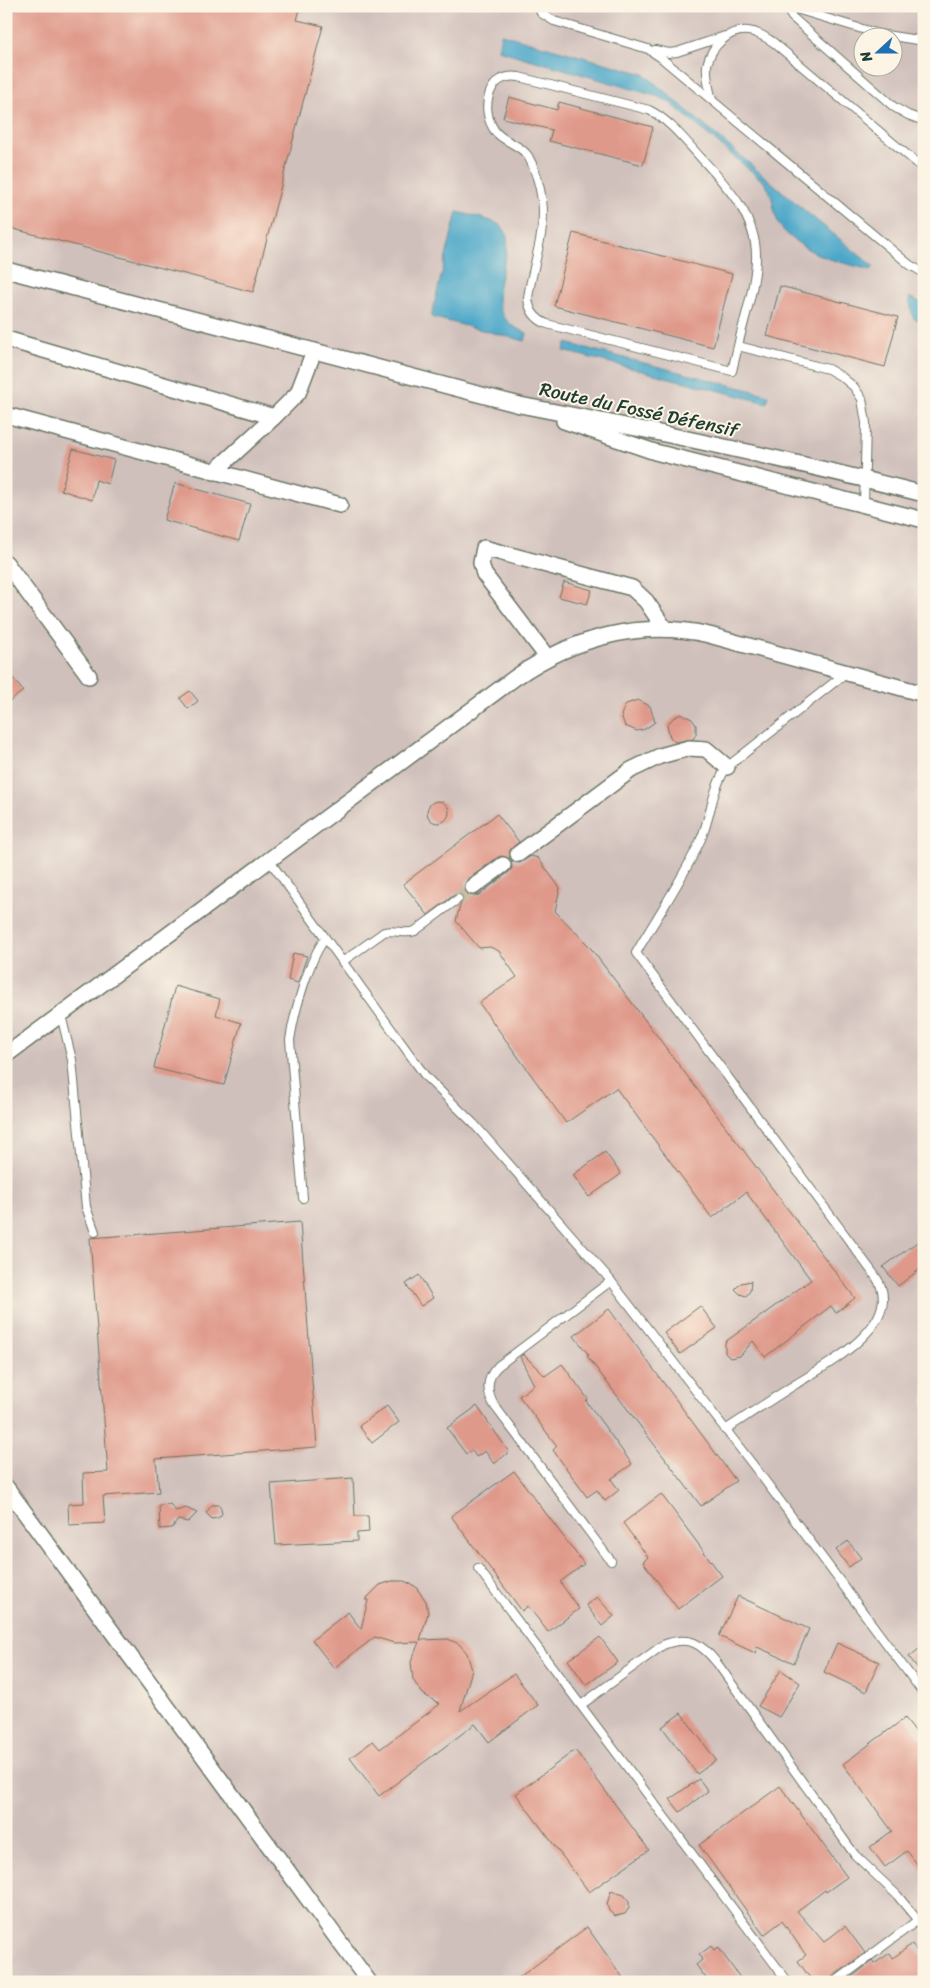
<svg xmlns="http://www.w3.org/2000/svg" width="930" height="1988" font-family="Sriracha,sans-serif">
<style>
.industrial{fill:#d0c0bc;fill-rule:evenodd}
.water{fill:#4ba7c9;stroke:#35727e}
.building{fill:#df998a}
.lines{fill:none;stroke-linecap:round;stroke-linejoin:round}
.street-tunnel{stroke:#c9bea5;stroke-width:15;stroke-dasharray:15 8;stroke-linecap:butt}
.lane-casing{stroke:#6a7565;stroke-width:10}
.street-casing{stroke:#6a7565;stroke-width:18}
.lane{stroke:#fff;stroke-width:8}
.street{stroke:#fff;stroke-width:15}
.labels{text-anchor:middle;stroke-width:4;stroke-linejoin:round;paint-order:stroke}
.street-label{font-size:19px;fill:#1f3d34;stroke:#fcf5e5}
</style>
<rect width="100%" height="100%" fill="#fcf5e5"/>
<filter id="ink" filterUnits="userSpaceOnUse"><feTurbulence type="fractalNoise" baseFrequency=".02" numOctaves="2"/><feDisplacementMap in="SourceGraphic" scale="10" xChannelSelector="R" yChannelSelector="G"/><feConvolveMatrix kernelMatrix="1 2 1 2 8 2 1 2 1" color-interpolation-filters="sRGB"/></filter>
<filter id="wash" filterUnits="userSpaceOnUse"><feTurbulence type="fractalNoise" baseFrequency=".0096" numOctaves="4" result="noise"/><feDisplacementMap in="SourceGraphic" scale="20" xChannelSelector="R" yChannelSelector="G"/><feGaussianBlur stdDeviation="1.12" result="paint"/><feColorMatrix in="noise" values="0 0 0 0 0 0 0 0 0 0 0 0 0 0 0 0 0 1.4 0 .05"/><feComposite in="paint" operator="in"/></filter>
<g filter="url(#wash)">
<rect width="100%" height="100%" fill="#f4dec1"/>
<!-- industrial -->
<path class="industrial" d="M6,6H924V1982H6ZM862,38H892V68H862Z"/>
<!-- water -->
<g class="water">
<path d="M501,34L644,74L810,215L874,267L871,270C841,262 818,259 793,239C787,234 781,229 778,222C771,207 776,199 764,182L668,101L656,96L498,50Z"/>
<path d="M457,212C468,215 492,219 501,226C526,249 465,310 527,333L525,341L431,317Z"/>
<polygon points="909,297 924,304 924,322 913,318"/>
<polygon points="566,343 769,395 767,403 564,351"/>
</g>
<g id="blocks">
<!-- building -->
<g class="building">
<polygon points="6,6 301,6 297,20 323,26 253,292 6,227"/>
<polygon points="509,97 557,110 559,102 653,127 643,165 549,141 552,130 503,118"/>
<polygon points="573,233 732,274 713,347 554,306"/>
<polygon points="780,286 898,317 885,367 767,336"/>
<polygon points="73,449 114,460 108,484 96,480 92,500 61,490"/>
<polygon points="175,483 250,504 239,541 164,520"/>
<polygon points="564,582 592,590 587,604 559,597"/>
<polygon points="6,669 23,691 6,704"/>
<polygon points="190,691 198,701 188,709 180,698"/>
<polygon points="638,700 650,706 655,722 645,729 637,731 625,726 621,715 626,704"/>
<polygon points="681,714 692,719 696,725 696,734 693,739 675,742 670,737 667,725 673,718"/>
<circle cx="438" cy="812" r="11"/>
<polygon points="497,814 519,842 510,850 510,859 502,856 498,857 467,880 464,888 466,893 474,896 479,895 509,872 512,868 511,860 519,863 531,856 538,858 560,888 555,911 589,946 855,1298 836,1313 831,1306 765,1357 753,1341 740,1356 730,1358 725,1353 725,1342 811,1280 746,1192 712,1218 616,1088 566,1123 479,1003 517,977 499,951 490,947 479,948 456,921 460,905 463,901 462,895 463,888 428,915 403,884"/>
<polygon points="293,953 307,956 298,983 288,980"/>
<polygon points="175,986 220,999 216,1015 241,1023 224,1085 154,1068"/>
<polygon points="605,1152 621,1174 589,1197 573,1175"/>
<polygon points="300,1222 317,1447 156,1459 159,1492 103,1496 105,1523 69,1525 68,1504 84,1503 83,1473 108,1472 90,1238"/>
<polygon points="924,1237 924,1266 898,1286 883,1267"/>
<polygon points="419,1275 433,1298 421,1306 406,1284"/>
<polygon points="751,1281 750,1291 746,1296 740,1294 735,1289 741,1283"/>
<polygon points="700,1306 717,1328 680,1354 664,1333"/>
<polygon points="609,1309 736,1481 701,1506 587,1356 589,1355 574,1336"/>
<polygon points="523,1354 545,1376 562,1364 588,1399 586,1401 632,1464 611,1479 619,1490 605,1501 597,1490 587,1497 553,1450 557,1446 519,1396 534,1385 520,1357"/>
<polygon points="387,1406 399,1422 372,1443 359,1426"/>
<polygon points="477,1406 509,1452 494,1464 485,1451 476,1457 472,1450 466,1454 447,1428"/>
<polygon points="514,1471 584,1564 560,1582 579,1609 548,1632 528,1606 522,1611 451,1516"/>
<polygon points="353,1478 355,1516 368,1516 369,1532 357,1533 357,1541 276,1545 271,1484"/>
<polygon points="661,1494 722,1576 678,1609 643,1562 648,1557 623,1523"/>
<polygon points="170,1504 176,1511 186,1508 197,1513 188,1522 178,1520 172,1528 160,1529 159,1505"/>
<polygon points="212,1505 219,1505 221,1509 222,1514 218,1518 212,1519 206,1513"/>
<polygon points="848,1541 861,1558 849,1567 836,1550"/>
<polygon points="392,1581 404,1581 415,1586 426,1601 428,1613 420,1640 448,1639 459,1644 467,1653 472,1670 460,1711 514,1674 538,1705 489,1742 475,1724 379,1796 350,1758 373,1741 380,1749 440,1704 423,1694 413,1680 411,1662 419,1642 394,1643 375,1637 334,1668 312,1640 348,1612 361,1629 368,1600 365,1600 380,1585"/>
<polygon points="738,1596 809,1629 794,1663 757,1647 755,1653 719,1636"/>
<polygon points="597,1597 614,1616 602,1626 586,1605"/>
<polygon points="600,1637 618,1662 586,1685 568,1660"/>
<polygon points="837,1643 879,1662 866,1692 824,1672"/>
<polygon points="924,1645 924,1676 909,1657"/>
<polygon points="781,1670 800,1683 779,1717 758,1706"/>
<polygon points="681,1713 716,1760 697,1774 662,1727"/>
<polygon points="905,1718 924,1742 924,1873 907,1851 885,1867 870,1847 892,1831 843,1764"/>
<polygon points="575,1750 649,1850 589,1892 516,1794"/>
<polygon points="699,1779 708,1791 680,1812 670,1799"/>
<polygon points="780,1786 847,1877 826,1892 825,1890 797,1911 824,1942 845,1926 865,1953 832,1977 829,1982 813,1982 798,1961 806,1955 782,1921 764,1935 699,1845"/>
<polygon points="611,1891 624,1895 629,1901 629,1908 625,1914 615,1916 609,1911 607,1904"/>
<polygon points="587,1927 626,1982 513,1982"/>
<polygon points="912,1944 924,1960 924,1982 845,1982 872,1961 874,1964 890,1953 893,1958"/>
<polygon points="711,1946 714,1950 718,1947 743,1982 709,1982 696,1965 702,1960 699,1955"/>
</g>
</g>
</g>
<g filter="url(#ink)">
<use href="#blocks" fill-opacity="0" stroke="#6a7565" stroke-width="1"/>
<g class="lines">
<!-- street-tunnel -->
<polyline class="street-tunnel" points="458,899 473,887"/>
<!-- lane casing -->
<g class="lane-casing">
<g id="lane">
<polyline points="538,6 541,13 554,21 648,49 660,57 910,265 924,273"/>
<polyline points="785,6 792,17 894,107 908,115 924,121"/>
<polyline points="786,6 879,34 924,41"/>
<polyline points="655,50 669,53 677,52 725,36"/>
<path d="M712,100C709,89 706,77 707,65C711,46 729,29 748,31C758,32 765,37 773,42L924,169"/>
<path d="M738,346L732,371L547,324C535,319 529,311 528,298C532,267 547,230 542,200C540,187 535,168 528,156C520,144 503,142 495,131C479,109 488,72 519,77L649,110C671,121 686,142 702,159C728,187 758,219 756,260C755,288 744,319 738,346L828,369L842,377L854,387L862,399L866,423L864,506"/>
<polyline points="269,860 426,1077 474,1124 607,1276 760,1474 924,1694"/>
<path d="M342,962L384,932C395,929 404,935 415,931L458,899"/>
<polyline points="61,1015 72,1060 86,1207 95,1232"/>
<path d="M303,1198L290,1040C294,1013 309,959 325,939"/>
<path d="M725,1430C748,1415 772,1399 796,1384C826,1365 907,1323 876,1277L636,953C658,915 683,879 701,839C711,816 712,788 727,767L846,673"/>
<path d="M611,1561L494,1405C486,1391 486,1378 498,1366L611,1281"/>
<polyline points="478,1568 788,1982"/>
<path d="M581,1705L663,1645C689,1635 701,1643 717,1663L855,1855L897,1895L924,1928"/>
<polyline points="835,1982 918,1920"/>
</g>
</g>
<!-- street casing -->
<g class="street-casing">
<g id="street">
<path d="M6,270L520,405C656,431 790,460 924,494"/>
<polyline points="6,339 274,417 298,393 314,351"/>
<polyline points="6,415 340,505"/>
<polyline points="564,421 655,452 924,520"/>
<polyline points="214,472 274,417"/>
<polyline points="6,563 89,676"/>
<polyline points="547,657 484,574 481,563 484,548 632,588 646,601 665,629"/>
<polyline points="518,854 631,770 660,756 689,748 706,749 727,767"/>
<polyline points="473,887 503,865"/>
<path d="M6,1055L516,677C573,638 641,619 709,635L924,694"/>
<polyline points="6,1487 369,1982"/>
</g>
</g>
<!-- lane -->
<use href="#lane" class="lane"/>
<!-- street -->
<use href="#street" class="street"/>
</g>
</g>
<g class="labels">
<!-- street labels -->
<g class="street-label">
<text transform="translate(639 409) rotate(12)" y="7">Route du Fossé Défensif</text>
</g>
</g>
<!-- margin -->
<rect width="930" height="1988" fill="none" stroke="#fcf5e5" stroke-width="25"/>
<!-- north arrow -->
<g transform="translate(878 52) rotate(249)"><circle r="24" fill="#fcf5e5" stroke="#a4ab9e"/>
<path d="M0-4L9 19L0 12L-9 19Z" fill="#1f6fb2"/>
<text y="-8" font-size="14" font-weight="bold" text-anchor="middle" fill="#1f3d34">N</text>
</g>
</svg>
